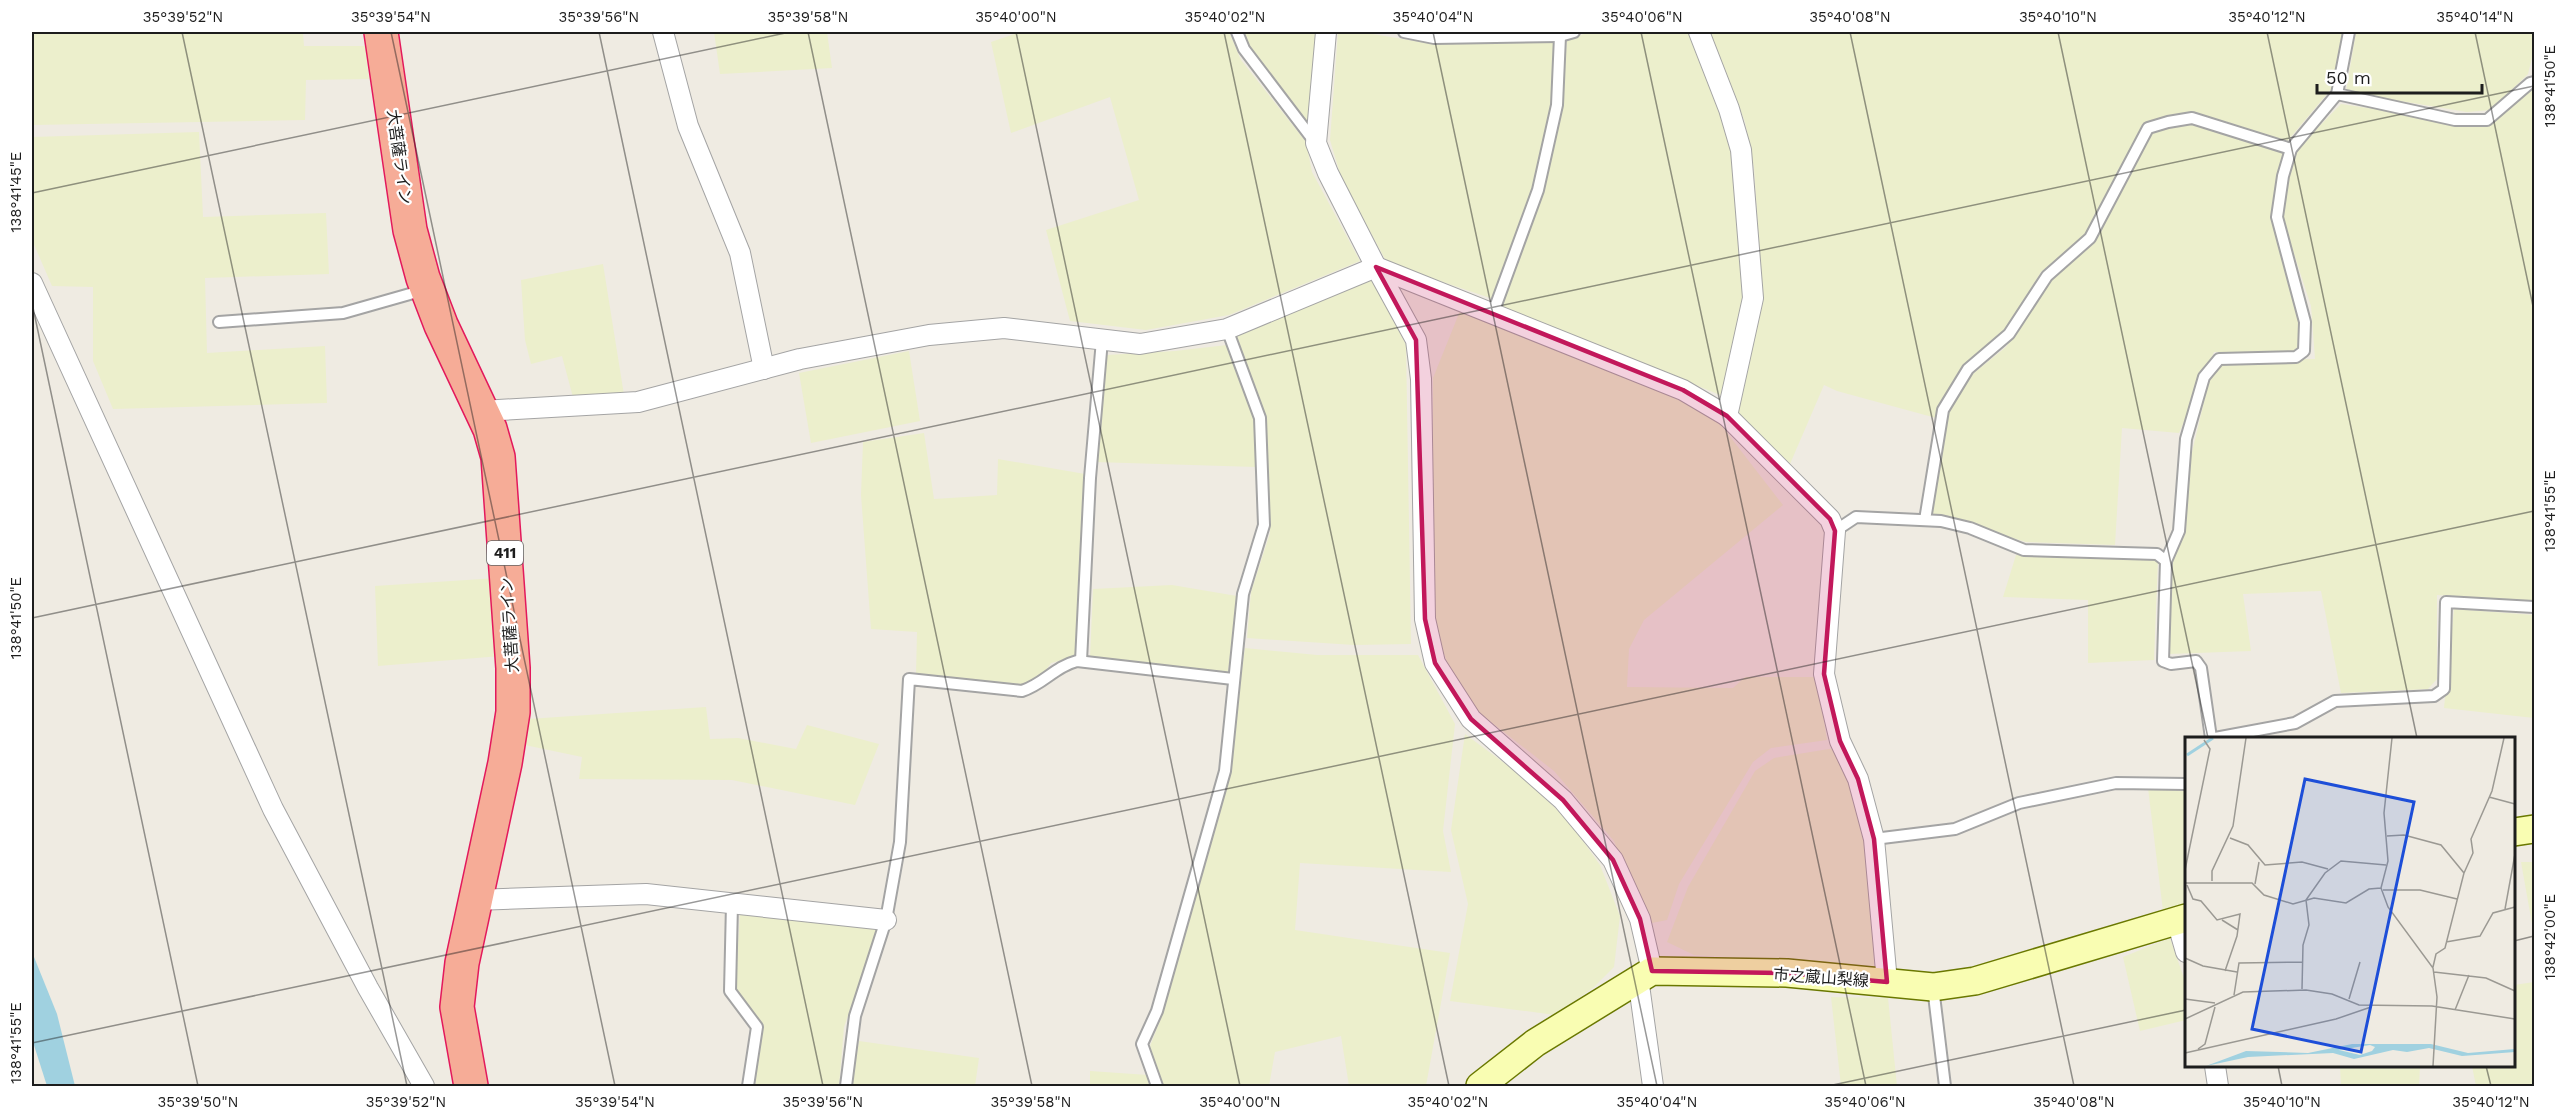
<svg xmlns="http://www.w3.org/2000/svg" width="2566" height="1118" font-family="'Work Sans','Noto Sans JP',sans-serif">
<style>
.farmland{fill:#ecefcc}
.water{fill:#a0d1e0}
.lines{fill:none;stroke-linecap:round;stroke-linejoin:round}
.service-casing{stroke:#a4a4a4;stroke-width:14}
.minor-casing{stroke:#a4a4a4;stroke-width:22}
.secondary-casing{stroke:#6a7800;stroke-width:30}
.trunk-casing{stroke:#e3195c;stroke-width:36}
.service{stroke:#fff;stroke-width:10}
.minor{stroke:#fff;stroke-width:20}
.secondary{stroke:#f9fdb2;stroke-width:27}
.trunk{stroke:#f6ac97;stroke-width:33}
.marked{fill:#c2185b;fill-opacity:0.2;stroke:#c2185b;stroke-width:4.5;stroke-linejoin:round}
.ticks{fill:none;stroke:#1d1d1d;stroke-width:1.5;stroke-opacity:0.45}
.labels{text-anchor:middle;stroke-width:4.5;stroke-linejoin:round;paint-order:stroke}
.shield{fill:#fff;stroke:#616161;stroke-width:1.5}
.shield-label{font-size:15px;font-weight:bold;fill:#1d1d1d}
.street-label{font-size:16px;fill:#1d1d1d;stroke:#fff}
.inset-river{fill:none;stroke:#a0d1e0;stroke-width:3}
.inset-road{fill:none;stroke:#9b9993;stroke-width:1.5}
.view{fill:#1d4ed8;fill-opacity:0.15;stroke:#1d4ed8;stroke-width:3}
.inset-edge{fill:none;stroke:#1d1d1d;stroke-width:3}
.neatline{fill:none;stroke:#1d1d1d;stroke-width:2}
.ticks-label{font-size:15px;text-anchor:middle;fill:#1d1d1d}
</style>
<rect width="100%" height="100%" fill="#efebe2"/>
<!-- farmland -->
<g class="farmland">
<polygon points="32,32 303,32 304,46 365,46 369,79 306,80 305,120 32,125"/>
<polygon points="714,32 827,32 832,68 720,74"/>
<polygon points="1020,32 1229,32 1241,60 1306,142 1312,172 1360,261 1229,315 1146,330 1070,321 1046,230 1139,200 1110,97 1011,133 991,42"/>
<polygon points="1243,32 1316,32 1308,126 1249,47"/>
<polygon points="1338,32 1361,32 1426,43 1556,41 1552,99 1533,186 1493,299 1387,263 1341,177 1330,140"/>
<polygon points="1588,32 1691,32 1723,110 1736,179 1746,293 1725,397 1502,306 1548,173 1561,108 1567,41"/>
<polygon points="1709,32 2343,32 2332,88 2285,144 2194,114 2147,121 2105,208 2088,234 2041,272 2006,328 1963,368 1936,418 1837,391 1824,385 1790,464 1736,412 1763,302 1754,168 1745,122"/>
<polygon points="2356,32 2534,32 2534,50 2528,74 2491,110 2467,112 2346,92"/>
<polygon points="2534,86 2534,601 2437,595 2437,679 2428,689 2341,693 2321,591 2243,594 2251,651 2169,654 2171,560 2185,534 2187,473 2209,381 2215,366 2224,360 2315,359 2311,306 2282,217 2292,154 2341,104 2461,122 2493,122"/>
<polygon points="2190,122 2285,152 2273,215 2302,324 2299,346 2294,353 2214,352 2179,433 2122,428 2115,545 2026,542 1932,514 1946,413 1969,377 2006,347 2051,280 2098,236 2144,137 2157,130"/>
<polygon points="199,132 203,217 326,213 329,274 205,278 207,353 325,346 327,403 113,409 93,361 93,287 52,286 32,240 32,137"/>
<polygon points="603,264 624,395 574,401 562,356 531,364 525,340 521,280"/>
<polygon points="1372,277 1406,345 1411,644 1354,645 1247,638 1251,592 1270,533 1266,418 1236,334"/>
<polygon points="1460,311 1683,399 1721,425 1783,505 1644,620 1629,649 1627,687 1733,688 1745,677 1817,677 1827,740 1771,748 1753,762 1679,884 1667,920 1647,924 1614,841 1554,771 1477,711 1447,662 1433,624 1433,378"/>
<polygon points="1227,345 1254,418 1256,467 1095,462 1107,355 1175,351"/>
<polygon points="909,351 920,421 811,443 799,373"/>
<polygon points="924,433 934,499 997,495 998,459 1085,474 1077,656 1051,663 1039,680 1027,686 1012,687 916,674 917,632 871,629 861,495 863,442"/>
<polygon points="2016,555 2158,560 2154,660 2088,663 2088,600 2003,597"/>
<polygon points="497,578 501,656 378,666 375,586"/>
<polygon points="1172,585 1237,596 1228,672 1090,657 1093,589"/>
<polygon points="2454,609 2534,615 2534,718 2444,708"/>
<polygon points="1245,648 1317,655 1418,655 1455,724 1443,831 1451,872 1300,863 1295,930 1450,953 1426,1086 1349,1086 1341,1036 1275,1052 1269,1086 1162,1086 1150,1046 1160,1021 1223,803"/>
<polygon points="706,707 710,739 738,738 796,749 807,725 879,744 855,805 732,780 579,779 582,757 520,744 528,719"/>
<polygon points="1465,734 1519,774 1568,820 1600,865 1620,916 1614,967 1594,987 1555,1015 1450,1001 1468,904 1451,830"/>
<polygon points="1835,748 1855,783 1872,880 1874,966 1694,955 1667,942 1688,887 1755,771 1774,758"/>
<polygon points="2148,788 2186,791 2186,904 2163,911"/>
<polygon points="2521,862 2534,862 2534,935"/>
<polygon points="740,913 880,927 844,1027 839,1086 755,1086 762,1026 735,991"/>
<polygon points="2170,938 2186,984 2186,1020 2140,1031 2123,957"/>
<polygon points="2534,982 2534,1086 2476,1086 2472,1066 2514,1066 2514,985"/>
<polygon points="1831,997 1888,998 1897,1086 1841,1086"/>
<polygon points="859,1041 979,1058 975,1086 852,1086"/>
<polygon points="2340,1066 2420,1066 2419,1086 2341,1086"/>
<polygon points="1090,1071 1148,1075 1150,1086 1090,1086"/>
</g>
<!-- water -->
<polygon class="water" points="32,952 57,1014 75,1086 47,1086 32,1039"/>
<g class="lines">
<!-- service casing -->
<g class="service-casing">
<g id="service">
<polyline points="1237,32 1244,49 1314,141"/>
<polyline points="1404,32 1434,38 1560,36 1574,32"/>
<polyline points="2337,94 2455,120 2487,120 2530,83 2534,82"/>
<polyline points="1493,313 1538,190 1557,105 1560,36"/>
<polyline points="219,322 343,313 424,290"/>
<polyline points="1925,520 1943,410 1968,369 2009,334 2047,276 2090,238 2148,128 2168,122 2192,118 2291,149"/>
<polyline points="1835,531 1856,517 1941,521 1970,528 2024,550 2157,554 2166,561 2163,661 2171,664 2196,661 2201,668 2211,738"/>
<polyline points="2166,561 2179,531 2186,439 2204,377 2219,359 2296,357 2304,351 2305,322 2277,217 2283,176 2291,149 2337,94 2349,32"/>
<polyline points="1081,661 1090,478 1102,340"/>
<polyline points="2215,738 2295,723 2335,701 2434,696 2444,689 2446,602 2534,607"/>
<polyline points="1874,839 1955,829 2019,803 2116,783 2186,784"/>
<polyline points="732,904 730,991 757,1027 748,1086"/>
<polyline points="1933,987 1945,1086"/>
<path d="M846,1086L855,1016L886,920L900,842L909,679L1022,691C1044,684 1054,667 1077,661L1233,679"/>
<polyline points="1157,1086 1142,1044 1157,1011 1225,771 1243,594 1264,525 1260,418 1227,329"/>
</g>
</g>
<!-- minor casing -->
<g class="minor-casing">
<g id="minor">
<polyline points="663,32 688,126 740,253 764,369"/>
<polyline points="1326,32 1316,143 1328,173 1376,267 1416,340 1421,379 1425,619 1435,663 1471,719 1563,800 1613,860 1640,919 1652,971"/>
<polyline points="1699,32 1729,109 1741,150 1753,298 1727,416"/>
<polyline points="32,283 273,809 368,988 424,1086"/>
<polyline points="482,411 638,402 800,359 929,335 1004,328 1140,344 1227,329 1376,267 1683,390 1727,416 1830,519 1835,531 1824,674 1840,741 1858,779 1874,839 1887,982"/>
<polyline points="475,900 646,894 886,920"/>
<polyline points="2177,921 2186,952"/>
<polyline points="1638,978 1653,1086"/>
<polyline points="2215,1066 2218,1086"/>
</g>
</g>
<!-- secondary casing -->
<g class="secondary-casing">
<g id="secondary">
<polyline points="2514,832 2534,829"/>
<polyline points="1480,1086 1535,1043 1652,971 1787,973 1933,987 1975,981 2186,918"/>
</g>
</g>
<!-- trunk casing -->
<g class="trunk-casing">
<polyline id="trunk" points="381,32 410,230 423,278 441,325 490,429 498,457 513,668 513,712 505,763 462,963 457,1007 471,1086"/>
</g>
<!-- service -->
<use href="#service" class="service"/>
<!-- minor -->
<use href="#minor" class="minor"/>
<!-- secondary -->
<use href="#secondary" class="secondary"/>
<!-- trunk -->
<use href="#trunk" class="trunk"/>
</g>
<!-- marked area -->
<path class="marked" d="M1376,267L1683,390L1727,416L1830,519L1835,531L1824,674L1840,741L1858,779L1874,839L1887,982L1787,973L1652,971L1640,919L1613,860L1563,800L1471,719L1435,663L1425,619L1416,340Z"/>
<!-- ticks -->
<path class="ticks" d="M182,32L407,1086M391,32L615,1086M599,32L823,1086M808,32L1032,1086M1016,32L1240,1086M1224,32L1449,1086M1433,32L1657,1086M1641,32L1866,1086M1850,32L2074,1086M2058,32L2208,738M2267,32L2417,738M2475,32L2534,311M32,193L790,32M32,303L198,1086M32,618L2534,86M2514,941L2534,936M32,1043L2534,511M2278,1066L2282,1086M2486,1066L2491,1086M1828,1086L2186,1010"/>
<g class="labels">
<!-- shield labels -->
<rect class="shield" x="487" y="541" width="36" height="24" rx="4.5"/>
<g class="shield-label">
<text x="505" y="558">411</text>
</g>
<!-- street labels -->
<g class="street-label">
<text transform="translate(400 157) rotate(82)" y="6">大菩薩ライン</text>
<text transform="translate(509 625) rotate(-94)" y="6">大菩薩ライン</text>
<text transform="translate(1821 977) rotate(4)" y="6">市之蔵山梨線</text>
</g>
</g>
<!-- overview -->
<g transform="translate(2185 737)">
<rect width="330" height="330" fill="#efebe2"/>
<path d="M167,307H246L283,316L330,312V315L277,319L244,311L222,315L208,313L169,322L148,316L63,320L21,329L61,314L123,316ZM185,308L190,310L187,314L175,318L154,313Z" fill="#a0d1e0" fill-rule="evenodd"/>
<path class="inset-river" d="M2,18L28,1"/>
<path class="inset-road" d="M207,1L199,76L203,124L196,151L203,170L248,231L252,260L248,329M0,4V37M304,60L330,67M202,99L219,98L256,108L279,136L260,211L251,217L248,230M45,101L63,108L80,128L117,125L143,132M0,133L25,12L19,3M279,136L288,116L286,102L307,54L319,1M27,144V134L48,89L61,1M0,146H67L79,158L108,167L129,161L161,166L184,152L196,151M70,147L74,125M2,148L8,162L16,164L32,183L55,177L52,199L40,234M198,153H235L272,162M320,172L330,117M37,183L53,193M261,205L295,199L308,176L330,170M0,221L18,229L52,235M249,235L301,241L330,254M117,252L118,208L124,188L121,163L140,136L156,124L201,128M49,258L54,226L118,225M0,262L30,266M164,262L175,225M270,273L284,238M0,282L58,255L121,253L147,257L174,268L247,269L330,282M13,312L20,307L30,270M0,316L151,282L186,270"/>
<path class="view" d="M120,42L229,65L176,315L67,292Z"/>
<rect width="330" height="330" class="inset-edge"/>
</g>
<!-- border -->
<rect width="2566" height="1118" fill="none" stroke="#ffffff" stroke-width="66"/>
<!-- scale -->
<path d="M2317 84v9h165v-9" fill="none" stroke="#1d1d1d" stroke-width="3"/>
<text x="2326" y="84" font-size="18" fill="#1d1d1d" stroke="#ffffff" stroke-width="4.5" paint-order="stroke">50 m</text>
<rect x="33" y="33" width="2500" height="1052" class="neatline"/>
<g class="ticks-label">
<text x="183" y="22">35°39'52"N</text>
<text x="391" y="22">35°39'54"N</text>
<text x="599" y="22">35°39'56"N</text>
<text x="808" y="22">35°39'58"N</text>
<text x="1016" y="22">35°40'00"N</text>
<text x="1225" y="22">35°40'02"N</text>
<text x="1433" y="22">35°40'04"N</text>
<text x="1642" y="22">35°40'06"N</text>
<text x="1850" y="22">35°40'08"N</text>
<text x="2058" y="22">35°40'10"N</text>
<text x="2267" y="22">35°40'12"N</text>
<text x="2475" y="22">35°40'14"N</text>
<text transform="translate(2550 86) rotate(-90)" y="5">138°41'50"E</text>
<text transform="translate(16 192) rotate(-90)" y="5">138°41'45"E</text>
<text transform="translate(2550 511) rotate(-90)" y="5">138°41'55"E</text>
<text transform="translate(16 618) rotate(-90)" y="5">138°41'50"E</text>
<text transform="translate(2550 937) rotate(-90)" y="5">138°42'00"E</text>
<text transform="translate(16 1043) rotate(-90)" y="5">138°41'55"E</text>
<text x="198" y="1107">35°39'50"N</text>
<text x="406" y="1107">35°39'52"N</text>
<text x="615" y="1107">35°39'54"N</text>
<text x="823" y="1107">35°39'56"N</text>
<text x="1031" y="1107">35°39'58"N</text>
<text x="1240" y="1107">35°40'00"N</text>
<text x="1448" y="1107">35°40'02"N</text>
<text x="1657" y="1107">35°40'04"N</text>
<text x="1865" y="1107">35°40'06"N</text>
<text x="2074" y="1107">35°40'08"N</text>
<text x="2282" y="1107">35°40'10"N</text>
<text x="2491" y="1107">35°40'12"N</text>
</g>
</svg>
